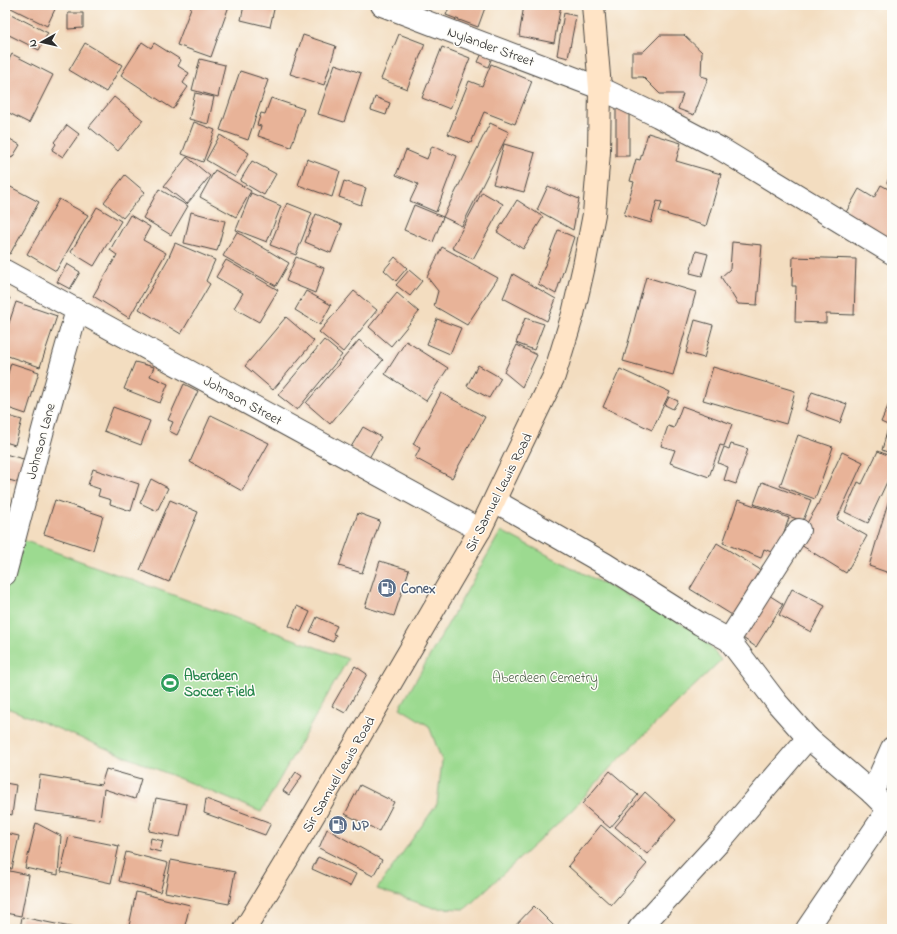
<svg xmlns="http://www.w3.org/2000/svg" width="897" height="934" font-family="'Indie Flower',sans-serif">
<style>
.green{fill:#9cda90;stroke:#64825e}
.building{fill:#e8b398}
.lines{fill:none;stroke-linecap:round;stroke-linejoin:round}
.street-casing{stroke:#494641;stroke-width:24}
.secondary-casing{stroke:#494641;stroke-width:24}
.street{stroke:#fff;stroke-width:22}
.secondary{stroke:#ffe4c6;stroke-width:22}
.labels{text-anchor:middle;stroke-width:3;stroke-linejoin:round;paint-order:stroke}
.street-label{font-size:14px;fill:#2b2b2b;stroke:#fdfcf7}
.service-label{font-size:14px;font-weight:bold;fill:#4e5e75;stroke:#fdfcf7;text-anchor:start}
.leisure-label{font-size:14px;font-weight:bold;fill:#27864d;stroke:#fdfcf7;text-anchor:start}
.park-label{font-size:14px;fill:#4d6049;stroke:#fdfcf7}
</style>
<rect width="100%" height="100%" fill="#fdfcf7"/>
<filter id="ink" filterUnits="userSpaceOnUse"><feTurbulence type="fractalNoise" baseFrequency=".025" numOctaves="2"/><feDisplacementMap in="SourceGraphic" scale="8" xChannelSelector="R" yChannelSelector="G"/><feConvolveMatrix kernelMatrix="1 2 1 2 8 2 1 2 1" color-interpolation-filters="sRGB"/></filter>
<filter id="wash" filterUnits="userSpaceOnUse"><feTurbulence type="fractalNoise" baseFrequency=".012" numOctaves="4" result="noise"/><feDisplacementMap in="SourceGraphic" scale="16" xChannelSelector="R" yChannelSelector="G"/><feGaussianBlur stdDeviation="0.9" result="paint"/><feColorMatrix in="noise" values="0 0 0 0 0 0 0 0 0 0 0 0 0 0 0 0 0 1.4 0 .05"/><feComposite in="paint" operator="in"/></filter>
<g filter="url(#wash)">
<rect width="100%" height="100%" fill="#f3ddc0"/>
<!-- green -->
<g class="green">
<polygon points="501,531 699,633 721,660 612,766 571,811 465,909 434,908 377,889 437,804 442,761 429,726 400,708"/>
<polygon points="20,539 348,659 261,812 5,707 5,594"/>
</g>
<g id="blocks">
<!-- building -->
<g class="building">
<polygon points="5,5 57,5 47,26"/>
<polygon points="192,5 229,6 211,57 177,45"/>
<polygon points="244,5 275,5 270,27 241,20"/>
<polygon points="450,5 486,5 478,27 446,15"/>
<polygon points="524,5 561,5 554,43 519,36"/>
<polygon points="7,12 48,33 39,50 5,33 5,16"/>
<polygon points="68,13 83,13 83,28 68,29"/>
<polygon points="564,13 576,16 568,58 557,55"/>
<polygon points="399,34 425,44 407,89 381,79"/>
<polygon points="303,35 336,46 324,85 290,74"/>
<polygon points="660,35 684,35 702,52 701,76 708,78 694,115 678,109 683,94 660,94 643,77 632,77 632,52 643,52"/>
<polygon points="142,42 151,48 154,43 181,60 178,66 189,73 183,83 188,87 173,109 121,75"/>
<polygon points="85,43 122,65 106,92 69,70"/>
<polygon points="442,47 470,58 450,109 422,98"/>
<polygon points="483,51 493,55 488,67 478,62"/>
<polygon points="12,54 53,75 29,123 5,111 5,67"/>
<polygon points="200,59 225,65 218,97 192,90"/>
<polygon points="335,64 361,73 344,122 318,114"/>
<polygon points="491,64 532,81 515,124 484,112 471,143 448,134 469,81 482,86"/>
<polygon points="240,71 268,80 248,140 220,130"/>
<polygon points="195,93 214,97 208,124 189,119"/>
<polygon points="114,97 143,120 118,151 89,127"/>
<polygon points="375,97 390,103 386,115 371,110"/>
<polygon points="271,98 304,109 291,147 258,136 261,126 257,125 261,113 265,114"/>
<rect x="616" y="109" width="13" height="47"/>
<polygon points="194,122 215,130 203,162 182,154"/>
<polygon points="490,123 509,132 462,226 443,217"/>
<polygon points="67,125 79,134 63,157 52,150 56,144 54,142"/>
<polygon points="648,133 681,143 676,161 721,174 706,226 659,212 662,202 657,201 651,223 624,215 634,182 630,181 636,159 640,160"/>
<polygon points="220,135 249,153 235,177 206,160"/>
<polygon points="5,136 20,145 12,158 5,154"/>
<polygon points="504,144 535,153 524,192 493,184"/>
<polygon points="432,146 457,156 436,212 410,201 418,184 396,175 406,150 427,159"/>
<polygon points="187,157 210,176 187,204 164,186"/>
<polygon points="307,159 340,171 332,197 298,185"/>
<polygon points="252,161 276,174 264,195 240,181"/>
<polygon points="892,169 892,185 887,183"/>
<polygon points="215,170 251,191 236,217 200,197"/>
<polygon points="125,175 145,192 123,218 104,202"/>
<polygon points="344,181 366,188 361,205 339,197"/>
<polygon points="5,184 39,202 10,254 5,252"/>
<polygon points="881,185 892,191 892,243 844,216 859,189 874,198"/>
<polygon points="548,186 579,199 573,230 537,210"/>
<polygon points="159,189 188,206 171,235 143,218"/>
<polygon points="482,192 503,204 473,259 452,248"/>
<polygon points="251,193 281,206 267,242 236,230"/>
<polygon points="59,199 88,215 56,271 27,254"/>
<polygon points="517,200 543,217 523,249 497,232"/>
<polygon points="287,203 312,213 296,255 270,245"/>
<polygon points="414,205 443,217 433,242 404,230"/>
<polygon points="97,207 121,221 94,266 71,252"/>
<polygon points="191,212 225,221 217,251 184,243"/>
<polygon points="316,214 342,225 331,253 305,242"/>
<polygon points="130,215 150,227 143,240 166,253 129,318 93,296 117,255 110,250"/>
<polygon points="558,230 574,237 556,294 538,284"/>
<polygon points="237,232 289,263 276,286 223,256"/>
<polygon points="732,242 762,245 757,305 738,304 721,277 730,269"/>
<polygon points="175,243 215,260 206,281 210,284 181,334 139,309 168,259"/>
<polygon points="442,247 498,278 467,325 434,306 438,291 427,277"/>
<polygon points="696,251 708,254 702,276 690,273"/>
<polygon points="296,257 324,268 315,293 286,281"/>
<polygon points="395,257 407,268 396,281 384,270"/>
<polygon points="793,257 856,259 854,315 826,314 826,323 795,322 796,286 792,286"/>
<polygon points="226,260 278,290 259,322 234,308 243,293 216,277"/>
<polygon points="67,264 80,272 70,289 57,282"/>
<polygon points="409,270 422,281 410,296 396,285"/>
<polygon points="513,274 556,299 547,321 503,298"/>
<polygon points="646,277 696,292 673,375 623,361"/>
<polygon points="306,291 331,305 320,325 295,310"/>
<polygon points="354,291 377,310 343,352 319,332"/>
<polygon points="397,293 419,312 391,346 369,327"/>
<polygon points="5,297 10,298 5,310"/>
<polygon points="16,302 57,316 40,367 5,355 5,335"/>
<polygon points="286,317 314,341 273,390 245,366"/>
<polygon points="525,318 544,324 534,350 516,343"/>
<polygon points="437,319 461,328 450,354 427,344"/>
<polygon points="695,320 713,325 704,358 686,353"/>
<polygon points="324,340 342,355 297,410 278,395"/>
<polygon points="359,340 383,360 330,424 306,403"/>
<polygon points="406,341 448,368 426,401 385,374"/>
<polygon points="517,345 537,355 522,387 504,372"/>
<polygon points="135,362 154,367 150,376 168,384 160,403 124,389"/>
<polygon points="11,363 39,372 26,414 5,407 5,383"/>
<polygon points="478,365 501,378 489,398 467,386"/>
<polygon points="713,367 795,391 786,424 703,400"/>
<polygon points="620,369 670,392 652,430 603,407"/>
<polygon points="184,384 198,391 177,435 169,431 173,422 168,420"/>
<polygon points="812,392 847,404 840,423 805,410"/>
<polygon points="441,393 485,417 452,478 415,458 420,448 413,444"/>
<polygon points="669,397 678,401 673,409 665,405"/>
<polygon points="892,397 892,427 881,422"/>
<polygon points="682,406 732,424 724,446 720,445 709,477 670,463 675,450 661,446 668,426 674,428"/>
<polygon points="113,407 150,421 141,445 104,431"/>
<polygon points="5,415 22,420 15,445 5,442"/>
<polygon points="211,415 269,443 242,491 190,462"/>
<polygon points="363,427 381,437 369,458 351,447"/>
<polygon points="888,428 892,429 892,454 882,450"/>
<polygon points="798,435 833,447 815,499 780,486"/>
<polygon points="731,444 748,449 736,484 724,480 728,467 718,463 724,447 729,449"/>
<polygon points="878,451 892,457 892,471 868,523 845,512 858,482 862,484"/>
<polygon points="842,452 863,462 837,519 867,536 846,573 796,542 817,506"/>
<polygon points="5,454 27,460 20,483 5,479"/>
<polygon points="93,469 139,484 131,511 110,504 111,500 98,496 100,489 88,485"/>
<polygon points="151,479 168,488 157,511 140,503"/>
<polygon points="762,482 811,500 803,521 754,504"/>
<polygon points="892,489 892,574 869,566"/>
<polygon points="55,500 103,516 93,550 44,534"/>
<polygon points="170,500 198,512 169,582 140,570"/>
<polygon points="738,500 789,518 776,554 764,549 761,558 723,543"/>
<polygon points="358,513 380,521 362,573 339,566"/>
<polygon points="717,543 764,572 737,618 690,589"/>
<polygon points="380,561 409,570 394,616 365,607"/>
<polygon points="792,589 825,606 811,632 779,615"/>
<polygon points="764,592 783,604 756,647 737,634"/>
<polygon points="297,606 310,612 301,632 289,626"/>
<polygon points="317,617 337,626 333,634 336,635 333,642 310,632"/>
<polygon points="355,666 367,674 345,713 332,706"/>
<polygon points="106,769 141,779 135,799 104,789 100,820 35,811 40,775 101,785"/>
<polygon points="610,771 638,795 610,828 582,804"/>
<polygon points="296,772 302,776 289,795 283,791"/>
<polygon points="5,783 16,785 12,815 5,813"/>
<polygon points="360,785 394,802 379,831 345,814"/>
<polygon points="645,792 676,820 647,854 615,827"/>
<polygon points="156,798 187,804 180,837 149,831"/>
<polygon points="206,799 271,823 265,835 204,813"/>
<polygon points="36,823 61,836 58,875 25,868"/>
<polygon points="601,825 647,864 611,905 568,866"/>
<polygon points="327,829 382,860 373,876 319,848"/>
<polygon points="5,833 19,836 12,869 5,868"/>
<polygon points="69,836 119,846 111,883 61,872"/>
<polygon points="151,838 163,841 160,852 149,849"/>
<polygon points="126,852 168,863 160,892 119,881"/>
<polygon points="318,857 356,874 350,886 312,869"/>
<polygon points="171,860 235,872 229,904 165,892"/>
<polygon points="5,870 29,875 21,916 5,913"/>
<polygon points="136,892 190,905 184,929 139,929 129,926"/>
<polygon points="534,906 557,929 512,929"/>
<polygon points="22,917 75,928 75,929 20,929"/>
</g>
</g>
</g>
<g filter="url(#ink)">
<use href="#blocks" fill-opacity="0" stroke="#494641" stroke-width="1"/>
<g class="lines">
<!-- street casing -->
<g class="street-casing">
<g id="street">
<polyline points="382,5 600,88 658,116 721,149 892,253"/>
<polyline points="5,271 480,530"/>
<polyline points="495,501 605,564 700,624 729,640 777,703 808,738 872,793 892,813"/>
<polyline points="5,574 44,426 77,310"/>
<polyline points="729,640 799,530"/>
<polyline points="872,793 892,748"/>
<polyline points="639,929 721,840 808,738"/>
<polyline points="807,929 888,810"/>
</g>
</g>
<!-- secondary casing -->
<g class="secondary-casing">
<polyline id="secondary" points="245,929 305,830 480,530 554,376 573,314 584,266 594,214 599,152 600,88 593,5"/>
</g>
<!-- street -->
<use href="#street" class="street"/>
<!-- secondary -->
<use href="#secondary" class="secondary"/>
</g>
</g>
<!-- icons -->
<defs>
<g id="fuel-disc" transform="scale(1)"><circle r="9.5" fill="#5c6f8a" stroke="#fdfcf7"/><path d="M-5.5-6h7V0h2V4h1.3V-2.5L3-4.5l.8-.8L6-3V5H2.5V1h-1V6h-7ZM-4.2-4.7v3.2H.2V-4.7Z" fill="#fff"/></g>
<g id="stadium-disc" transform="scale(1)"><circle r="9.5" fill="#2e9e5b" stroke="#fdfcf7"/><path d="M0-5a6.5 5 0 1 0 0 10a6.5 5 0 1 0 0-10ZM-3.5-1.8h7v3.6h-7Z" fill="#fff"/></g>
</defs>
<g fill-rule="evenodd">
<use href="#fuel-disc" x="387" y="588"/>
<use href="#stadium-disc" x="170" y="683"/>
<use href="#fuel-disc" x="338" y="825"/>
</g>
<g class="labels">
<!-- street labels -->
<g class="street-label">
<text transform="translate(491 46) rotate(20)" y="5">Nylander Street</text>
<text transform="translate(243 400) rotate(29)" y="5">Johnson Street</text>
<text transform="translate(40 441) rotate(-75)" y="5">Johnson Lane</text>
<text transform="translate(498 492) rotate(-63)" y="5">Sir Samuel Lewis Road</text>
<text transform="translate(338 774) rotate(-60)" y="5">Sir Samuel Lewis Road</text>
</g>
<!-- service labels -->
<g class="service-label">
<text x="401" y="593">Conex</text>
<text x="352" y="830">NP</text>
</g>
<!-- leisure labels -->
<g class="leisure-label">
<text x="184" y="680">Aberdeen<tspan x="184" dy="16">Soccer Field</tspan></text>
</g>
<!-- park labels -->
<g class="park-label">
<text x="545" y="682">Aberdeen Cemetry</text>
</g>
</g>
<!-- margin -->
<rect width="897" height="934" fill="none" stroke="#fdfcf7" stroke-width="20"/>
<!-- north arrow -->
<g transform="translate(42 42) rotate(262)" stroke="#fdfcf7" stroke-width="3" paint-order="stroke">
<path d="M0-3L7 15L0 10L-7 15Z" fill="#2b2b2b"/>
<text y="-6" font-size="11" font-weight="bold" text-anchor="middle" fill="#2b2b2b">N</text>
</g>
</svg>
